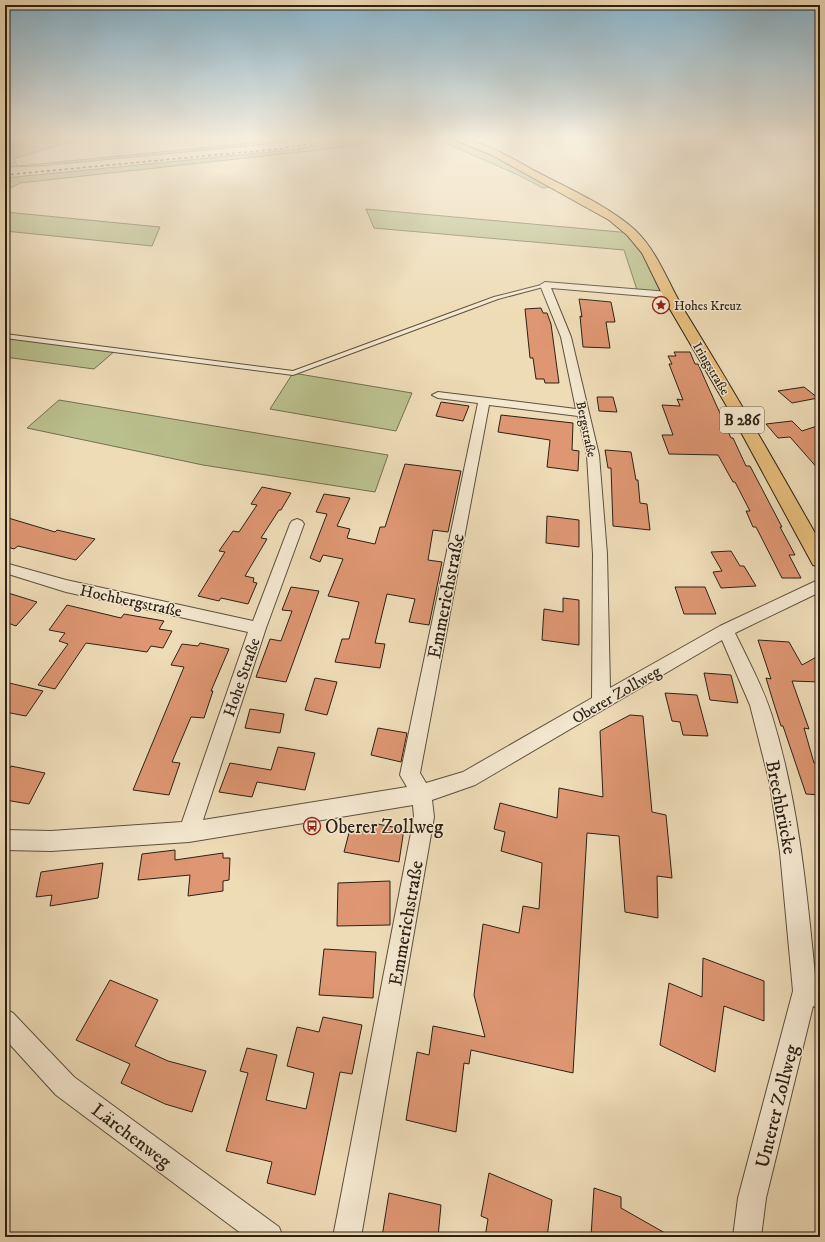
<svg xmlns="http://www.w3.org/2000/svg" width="825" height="1242" font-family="'IM FELL DW Pica',serif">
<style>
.green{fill:#bac08d;stroke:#737051}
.building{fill:#de9673;stroke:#2c2115}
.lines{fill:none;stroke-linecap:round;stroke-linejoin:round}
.lane-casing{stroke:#5c503e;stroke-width:2}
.street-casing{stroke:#5c503e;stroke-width:2}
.primary-casing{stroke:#2c2115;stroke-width:2}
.lane{fill:#f4e8d0;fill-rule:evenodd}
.street{fill:#f4e8d0;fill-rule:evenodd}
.primary{fill:#e7be7c;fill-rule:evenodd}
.rail{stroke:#2c2115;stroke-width:1.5;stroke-dasharray:3 3;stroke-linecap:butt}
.labels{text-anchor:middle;stroke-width:3;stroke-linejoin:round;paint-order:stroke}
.far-poi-label{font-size:13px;fill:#2c2115;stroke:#f4e8d0;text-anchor:start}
.far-street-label{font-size:13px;fill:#2c2115;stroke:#f4e8d0}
.shield{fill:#f4e8d0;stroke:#685d4d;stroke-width:1}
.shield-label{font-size:15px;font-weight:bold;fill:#2c2115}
.street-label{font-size:16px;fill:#2c2115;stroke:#f4e8d0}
.near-street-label{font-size:19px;fill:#2c2115;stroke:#f4e8d0}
.near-poi-label{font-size:19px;fill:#2c2115;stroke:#f4e8d0;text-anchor:start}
</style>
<rect width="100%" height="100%" fill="#eedcb7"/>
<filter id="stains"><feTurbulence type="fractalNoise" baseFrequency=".005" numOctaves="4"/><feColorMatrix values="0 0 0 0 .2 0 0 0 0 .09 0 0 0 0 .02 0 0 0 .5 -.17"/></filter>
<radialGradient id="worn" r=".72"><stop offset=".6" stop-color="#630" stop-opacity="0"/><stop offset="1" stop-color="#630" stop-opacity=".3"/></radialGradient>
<!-- green -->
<g class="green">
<polygon points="5,138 84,138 13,159 18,166 251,143 292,138 315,138 258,145 39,166 5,167"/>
<polygon points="364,138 390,138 336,148 20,183 5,191 5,178 290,150"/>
<polygon points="434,138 454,138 495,153 555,186 543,188 518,175"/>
<polygon points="366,209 631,233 669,295 638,293 624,250 374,228"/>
<polygon points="5,212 160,227 152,246 5,231"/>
<polygon points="5,336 116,350 94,369 5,357"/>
<polygon points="293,373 412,393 396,431 270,409"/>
<polygon points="59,400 388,455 375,492 203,465 27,428"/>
</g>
<!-- building -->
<g class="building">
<polygon points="579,299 611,302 615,322 606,322 610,348 583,347 580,316 582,317"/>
<polygon points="541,308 543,313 547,313 551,324 559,383 545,383 544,379 536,379 533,358 530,358 525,309"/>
<polygon points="674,352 690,352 695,364 698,364 731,438 733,438 746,466 750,466 782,527 780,527 795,555 789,555 801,578 782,578 756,527 753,527 746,511 750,511 735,482 733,482 718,455 669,454 662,435 673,435 662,405 680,406 677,399 683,400 669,364 672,364 668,356 676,356"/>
<polygon points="804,387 818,398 792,403 778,391"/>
<polygon points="597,397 613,397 617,412 599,411"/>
<polygon points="441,402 469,406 463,421 436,416"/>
<polygon points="501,415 573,423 572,450 579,451 578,471 547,467 550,440 498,432"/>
<polygon points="792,421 802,431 820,425 820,471 790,437 778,438 766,424"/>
<polygon points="605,450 631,452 636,480 638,480 640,503 647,504 650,530 613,526 611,468 608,468"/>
<polygon points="405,464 461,471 448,532 433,530 428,560 442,562 429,625 409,622 415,599 387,594 375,643 385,644 380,668 335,662 342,639 349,639 359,602 328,596 343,559 323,555 320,562 310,558 327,514 316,512 324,494 350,498 337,526 350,529 347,538 375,544 380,527 385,527"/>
<polygon points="262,487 291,493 281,510 279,510 261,538 267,539 245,576 254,578 253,582 257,583 248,604 221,598 219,601 198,596 225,552 219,551 233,531 239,532 257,505 251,504"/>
<polygon points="547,516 579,520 579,547 546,543"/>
<polygon points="5,517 55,532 57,530 95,539 76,560 18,546 14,549 5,546"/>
<polygon points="731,551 740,566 744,566 756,586 721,588 713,572 722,571 711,552"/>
<polygon points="291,587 319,591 286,682 256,677 270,639 281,641 292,611 282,610"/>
<polygon points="675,587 705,587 716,614 684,614"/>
<polygon points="5,592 37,602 16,626 5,622"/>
<polygon points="563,598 579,600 579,645 542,640 544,609 563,612"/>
<polygon points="67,605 121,618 124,614 164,621 159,629 172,631 163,648 151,646 147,652 86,643 55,689 38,685 68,644 59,641 65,633 49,630"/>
<polygon points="758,640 789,642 802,665 820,655 820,682 792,681 809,729 804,728 814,763 820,764 820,795 806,794 783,726 781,726 773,701 766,678 771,679"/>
<polygon points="200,643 229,649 211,691 213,691 204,718 191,717 172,762 180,763 169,795 133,790 184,667 171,665 182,644 198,646"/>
<polygon points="704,673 731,675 738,703 710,700"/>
<polygon points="315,678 337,682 327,715 305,710"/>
<polygon points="5,682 43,691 26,716 5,712"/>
<polygon points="665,693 697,695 708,736 683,735 680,722 672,721"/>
<polygon points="250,709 284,714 280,733 245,728"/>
<polygon points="630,715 643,716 652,812 666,815 672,878 657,876 658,918 625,912 619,836 587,833 573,1073 471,1050 469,1064 464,1063 456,1132 406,1120 417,1052 429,1055 433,1026 485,1037 474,995 483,924 519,933 523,906 539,909 542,863 501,851 505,832 494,829 500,803 557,818 559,788 603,797 600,731"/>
<polygon points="378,728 407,733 401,762 371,755"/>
<polygon points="278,747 315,753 305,790 257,782 252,797 219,792 230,763 271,770"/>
<polygon points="11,766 45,773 29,804 5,800 5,777"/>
<polygon points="372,823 404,829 399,862 344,852 350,829 369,833"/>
<polygon points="175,850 175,860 223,853 223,858 230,858 229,880 223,881 223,891 188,896 190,875 138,880 142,854"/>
<polygon points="103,863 98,898 50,906 52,895 36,897 41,872"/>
<polygon points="390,881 390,925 337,926 338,883"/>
<polygon points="324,949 376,952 373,998 319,995"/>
<polygon points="703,958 764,981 764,1021 724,1006 715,1072 660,1045 669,983 702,997"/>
<polygon points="110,980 158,1000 135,1046 168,1061 206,1071 192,1112 165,1104 121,1083 130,1064 76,1040"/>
<polygon points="323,1017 362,1025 352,1074 340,1072 315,1195 267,1183 272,1162 226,1151 248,1073 240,1071 247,1048 277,1055 266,1100 306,1109 314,1073 287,1066 297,1027 319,1032"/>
<polygon points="489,1173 552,1200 547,1237 485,1237 488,1219 481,1216"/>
<polygon points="594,1188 621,1197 621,1208 672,1237 591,1237"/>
<polygon points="389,1193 441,1205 438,1237 382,1237"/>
</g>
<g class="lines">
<!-- lane casing -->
<g class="lane-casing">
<polygon id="lane" points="545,284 547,285 547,286 498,299 293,375 5,338 5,334 293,371 494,297"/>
</g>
<!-- street casing -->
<g class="street-casing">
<g id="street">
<path d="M545,282L669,292L674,295L669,298L551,288L571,337L599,455L607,554L610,688L720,626L820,579V592L735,633C748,660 763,687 772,716C799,803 807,894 816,984L820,985V1009L813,1006L766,1198L761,1237H733L738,1198L793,991L780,852L770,784L750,705L722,640L475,785L432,800L434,817L361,1237H333L414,817L413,805L189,842L51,851L5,850V830L51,831L182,822L248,632L66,592L5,573V563L66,580L253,621L290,524L292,521L297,519L302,521L304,524L266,628L203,820L407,787L400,775L478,403L438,398L432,395L438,392L576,409L561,337L540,285ZM489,405L578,416L587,455L593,554L592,698L463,772L426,783L420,773Z"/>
<polygon points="5,1009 13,1013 74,1077 279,1227 283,1237 246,1237 56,1095 5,1039"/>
</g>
</g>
<!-- primary casing -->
<g class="primary-casing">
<path id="primary" d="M450,138C479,138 508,156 533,170C565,187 609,206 635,230C658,252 668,283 684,310C731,386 776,464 820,542V567L813,565L729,410L667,304L642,253L627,235L609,220L492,155Z"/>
</g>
<!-- lane -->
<use href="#lane" class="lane"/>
<!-- street -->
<use href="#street" class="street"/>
<!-- primary -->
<use href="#primary" class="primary"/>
<!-- rail -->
<polyline class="rail" points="5,175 278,149 349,138"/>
</g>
<!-- sky -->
<linearGradient id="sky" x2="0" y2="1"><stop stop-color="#88b7d2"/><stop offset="0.44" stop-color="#f7efdf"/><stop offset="1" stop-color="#f7efdf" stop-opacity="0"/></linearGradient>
<rect width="825" height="312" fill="url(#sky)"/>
<!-- icons -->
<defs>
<g id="sight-ring" transform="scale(0.9)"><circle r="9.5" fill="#f4e8d0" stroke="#8f2418" stroke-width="1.5"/><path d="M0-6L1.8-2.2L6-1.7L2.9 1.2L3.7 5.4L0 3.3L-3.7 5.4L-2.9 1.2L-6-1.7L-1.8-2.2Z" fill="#8f2418"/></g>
<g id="bus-ring" transform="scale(0.9)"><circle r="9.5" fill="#f4e8d0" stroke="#8f2418" stroke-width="1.5"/><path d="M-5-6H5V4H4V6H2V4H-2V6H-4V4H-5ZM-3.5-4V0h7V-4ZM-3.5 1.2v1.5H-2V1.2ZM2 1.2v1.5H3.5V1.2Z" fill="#8f2418"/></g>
</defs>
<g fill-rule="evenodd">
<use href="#sight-ring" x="661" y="305"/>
<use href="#bus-ring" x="312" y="826"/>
</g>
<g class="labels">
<!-- far-poi labels -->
<g class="far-poi-label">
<text x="674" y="310">Hohes Kreuz</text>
</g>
<!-- far-street labels -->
<g class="far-street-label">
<text transform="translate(712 368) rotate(59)" y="5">Iringstraße</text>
<text transform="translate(587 429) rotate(78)" y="5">Bergstraße</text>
</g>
<!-- shield labels -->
<rect class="shield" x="720" y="407" width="44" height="26" rx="3"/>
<g class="shield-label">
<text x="742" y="425">B 286</text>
</g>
<!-- street labels -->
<g class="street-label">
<text transform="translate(131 600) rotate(12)" y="6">Hochbergstraße</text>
<text transform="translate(241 677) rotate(-71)" y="6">Hohe Straße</text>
<text transform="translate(616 694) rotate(-30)" y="6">Oberer Zollweg</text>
</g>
<!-- near-street labels -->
<g class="near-street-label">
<text transform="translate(445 596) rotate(-79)" y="7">Emmerichstraße</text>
<text transform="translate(782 807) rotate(79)" y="7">Brechbrücke</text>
<text transform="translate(405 923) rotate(-80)" y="7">Emmerichstraße</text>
<text transform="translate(776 1106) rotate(-76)" y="7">Unterer Zollweg</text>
<text transform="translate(132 1135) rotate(37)" y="7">Lärchenweg</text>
</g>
<!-- near-poi labels -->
<g class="near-poi-label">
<text x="325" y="833">Oberer Zollweg</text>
</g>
</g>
<!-- margin -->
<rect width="825" height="1242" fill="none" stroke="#eedcb7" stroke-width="20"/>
<rect x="6" y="6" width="813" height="1230" fill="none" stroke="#2c2115" stroke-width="2"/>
<rect x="10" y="10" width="805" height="1222" fill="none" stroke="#2c2115"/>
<rect width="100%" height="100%" filter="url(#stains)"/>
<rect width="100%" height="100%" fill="url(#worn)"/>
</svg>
